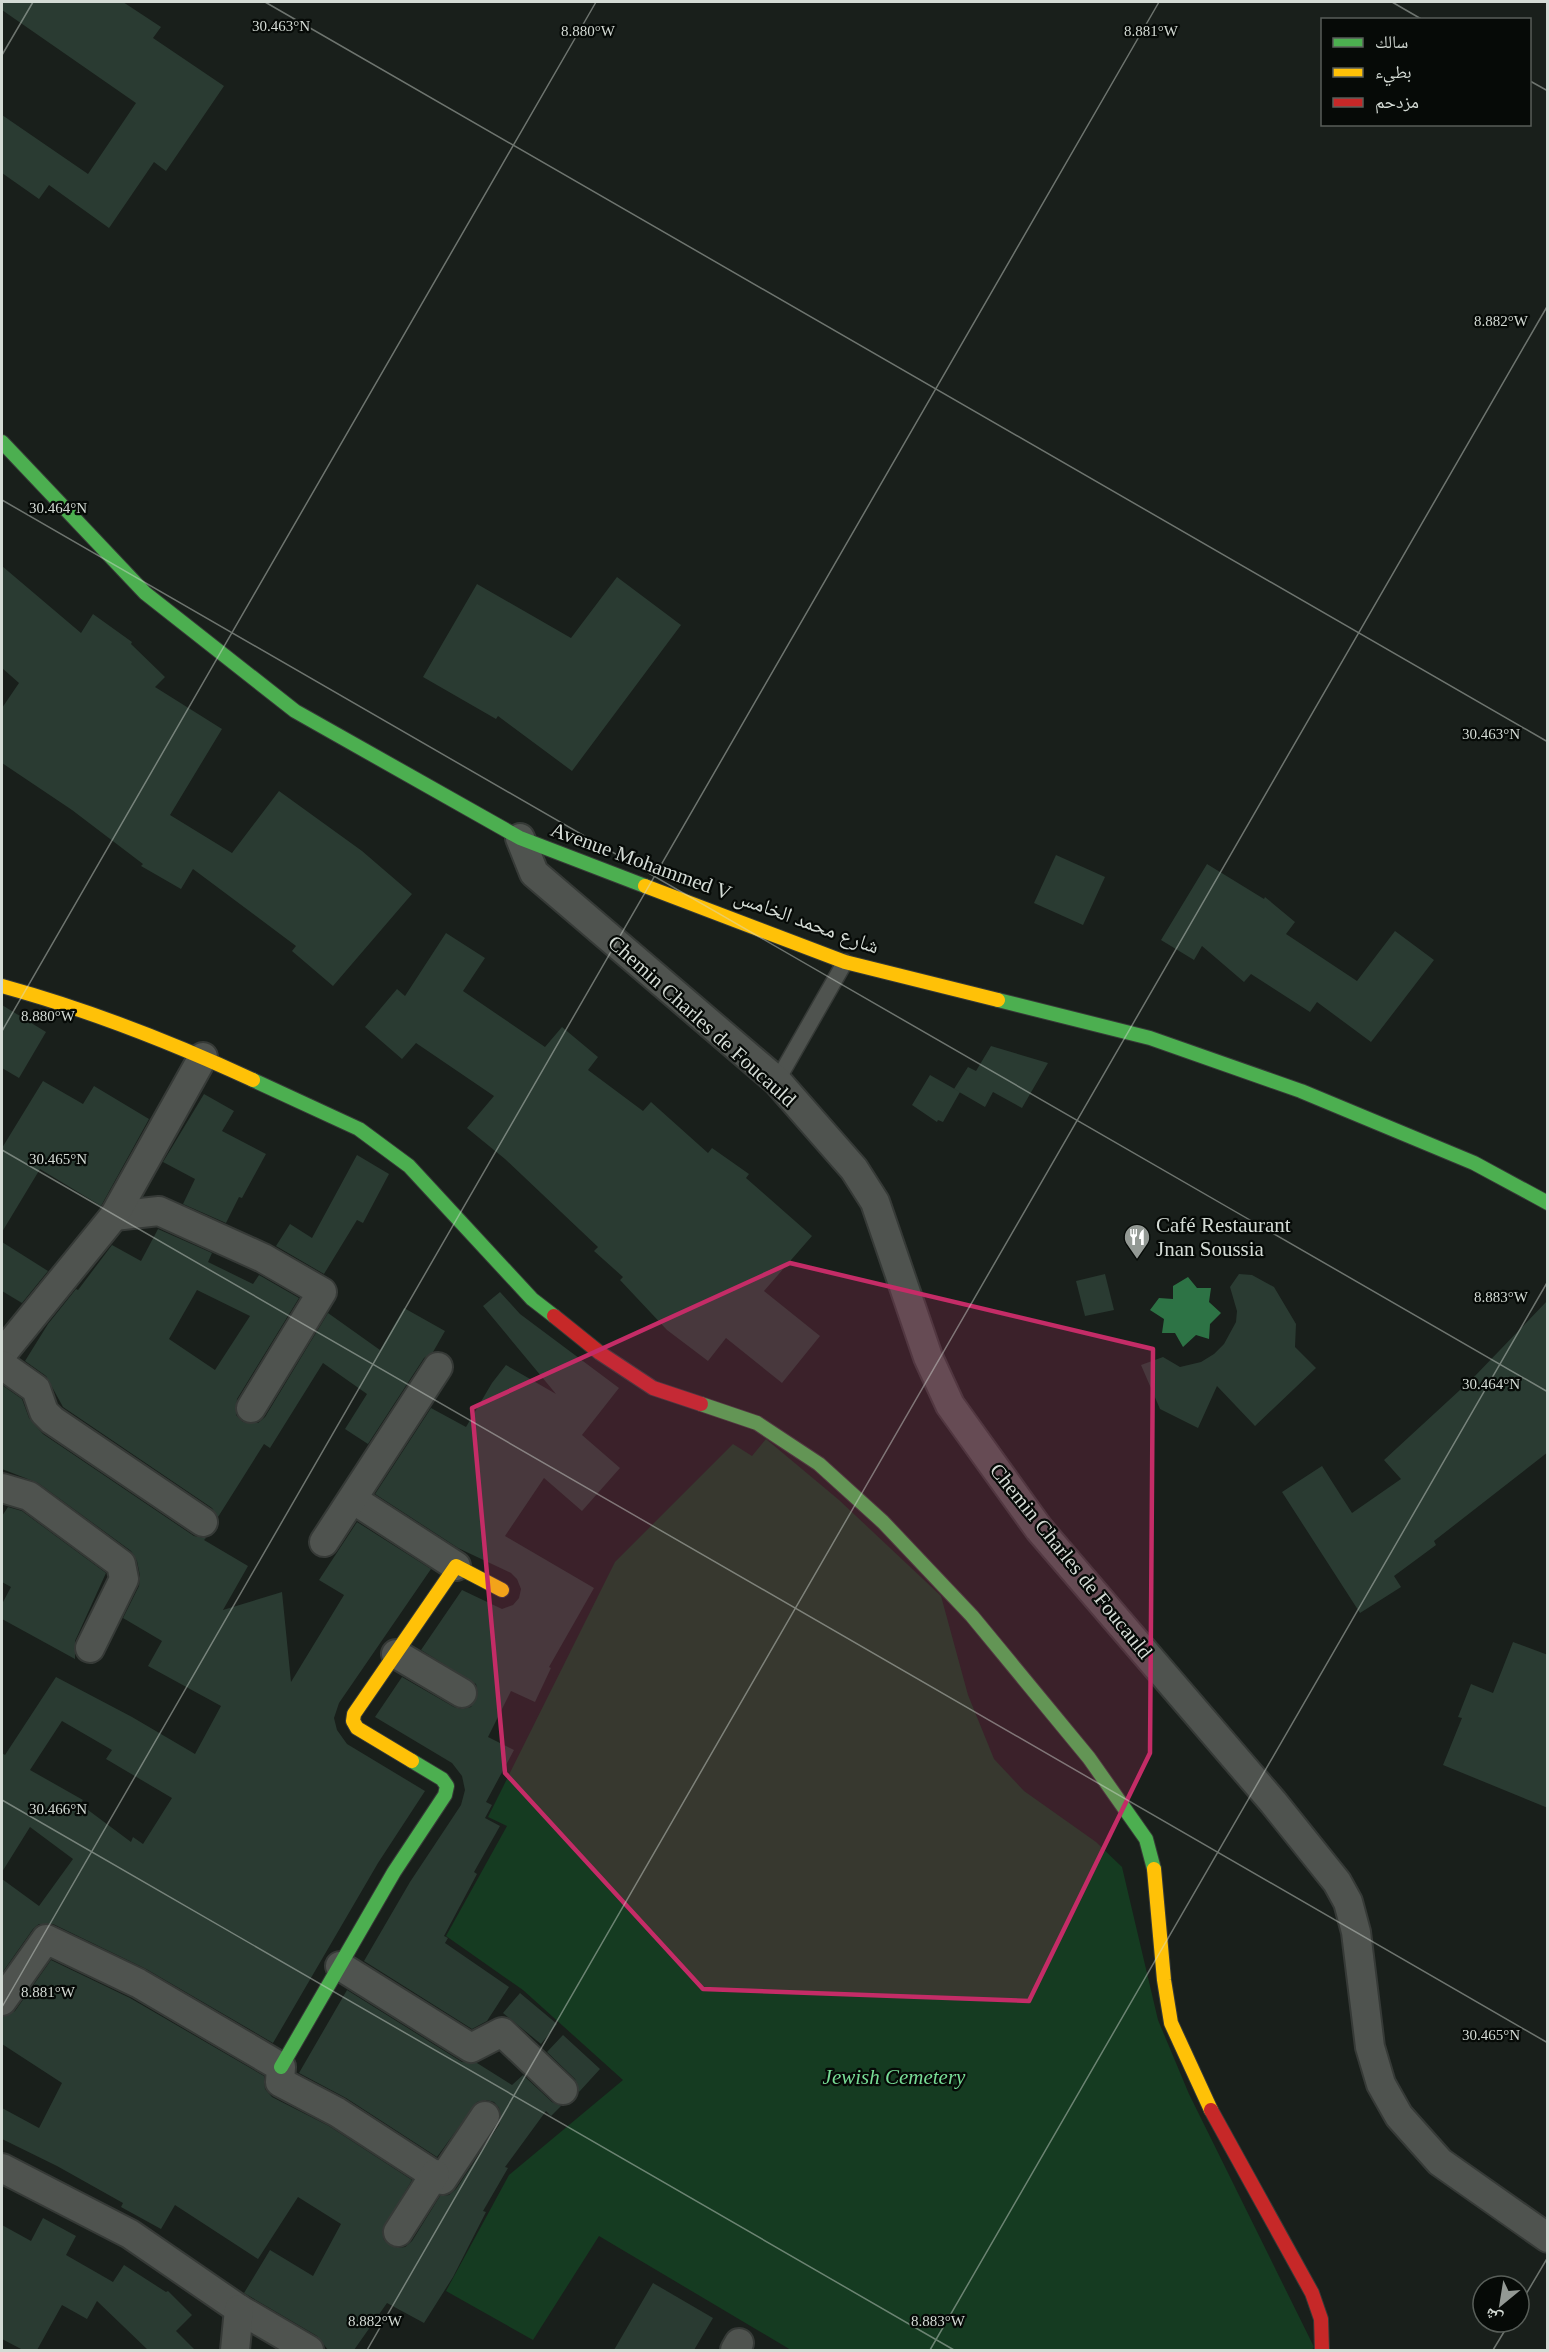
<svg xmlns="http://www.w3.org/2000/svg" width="1549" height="2352" font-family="'Times New Roman','Noto Naskh Arabic',serif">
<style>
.green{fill:#153b21}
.water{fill:#2d7345}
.building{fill:#2a3b32;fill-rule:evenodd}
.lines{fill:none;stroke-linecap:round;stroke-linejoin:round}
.lane-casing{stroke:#363a37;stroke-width:18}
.street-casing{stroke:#363a37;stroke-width:32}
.fast-casing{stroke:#363a37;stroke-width:16}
.slow-casing{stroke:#363a37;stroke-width:16}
.jam-casing{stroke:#363a37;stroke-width:16}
.lane{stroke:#4f534f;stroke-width:15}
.street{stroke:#4f534f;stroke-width:28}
.fast{stroke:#4caf50;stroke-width:14}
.slow{stroke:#ffc107;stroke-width:14}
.jam{stroke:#c62828;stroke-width:14}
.marked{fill:#c42c67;fill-opacity:0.2;stroke:#c42c67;stroke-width:4.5;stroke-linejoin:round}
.ticks{fill:none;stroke:#d4dbd5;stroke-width:1.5;stroke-opacity:0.45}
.labels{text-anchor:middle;stroke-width:4.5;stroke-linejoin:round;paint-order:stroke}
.street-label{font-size:21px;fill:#d4dbd5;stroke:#060a07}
.poi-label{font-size:21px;fill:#d4dbd5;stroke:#060a07;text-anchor:start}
.park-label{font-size:21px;font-style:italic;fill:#78dd96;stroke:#060a07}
.ticks-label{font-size:15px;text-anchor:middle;fill:#d4dbd5;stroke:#060a07;stroke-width:4.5;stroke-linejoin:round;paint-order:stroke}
</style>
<rect width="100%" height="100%" fill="#191f1b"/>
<!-- green -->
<polygon class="green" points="766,1439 839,1500 941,1596 968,1695 994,1759 1024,1791 1096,1842 1122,1867 1158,2020 1189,2094 1314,2347 1312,2350 791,2350 599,2236 533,2340 446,2291 509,2175 623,2080 523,1990 446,1936 507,1826 488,1817 615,1562 733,1444 752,1456"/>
<!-- water -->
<polygon class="water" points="1188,1277 1197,1288 1211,1288 1209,1302 1221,1313 1210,1324 1209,1339 1196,1335 1183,1347 1175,1333 1162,1333 1164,1319 1150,1310 1159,1298 1173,1299 1173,1286"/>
<!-- building -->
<g class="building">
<polygon points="2,2 123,2 161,27 153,38 224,86 166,171 154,162 109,228 49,185 39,199 2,173 2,115 88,174 136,103 2,10"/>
<polygon points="2,566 81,633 93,614 132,642 131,644 165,677 155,687 222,729 170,815 232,853 279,791 362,851 412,894 333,986 292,951 296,946 193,869 181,889 141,866 143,864 72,810 2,763 2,708 19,683 2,668"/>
<polygon points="617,577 681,625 572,771 498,716 496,719 423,677 477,584 571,638"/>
<polygon points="1056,855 1105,877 1083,925 1034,903"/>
<polygon points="1207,864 1264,899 1265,897 1295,922 1286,934 1357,981 1395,931 1434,960 1371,1042 1317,1002 1310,1012 1251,974 1244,982 1202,946 1194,960 1161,940"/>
<polygon points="446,933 485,958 463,991 545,1047 562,1027 598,1057 588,1070 643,1111 651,1102 708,1153 712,1148 749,1174 746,1178 812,1236 764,1291 820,1336 782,1383 726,1338 708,1361 667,1330 620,1280 623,1277 594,1251 598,1247 505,1159 467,1128 494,1096 416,1043 402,1059 365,1027 397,989 405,996"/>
<polygon points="2,1005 46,1032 19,1078 2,1068"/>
<polygon points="991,1046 1048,1063 1022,1108 993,1092 985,1107 954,1089 968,1067 976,1071"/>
<polygon points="930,1075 960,1092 943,1122 938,1120 937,1122 912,1105"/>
<polygon points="43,1081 83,1104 94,1086 149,1119 101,1206 40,1169 2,1232 2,1148"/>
<polygon points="204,1094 234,1111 222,1131 266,1154 242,1198 239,1197 226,1223 183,1204 195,1179 163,1162"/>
<polygon points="357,1155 389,1174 363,1223 357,1220 324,1274 276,1246 290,1224 312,1238"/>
<path d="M158,1229L212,1253L208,1262L253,1284L259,1275L299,1298L237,1399L236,1415L243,1422L258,1423L265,1417L328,1313L380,1350L404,1308L445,1331L433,1352L424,1358L368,1444L345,1429L367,1394L323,1363L270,1448L264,1444L218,1517L212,1508L63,1407L46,1376L25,1361L48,1324L76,1289L78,1290L112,1245L141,1261ZM197,1290L250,1316L215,1370L169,1339Z"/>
<polygon points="2,1242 48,1271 22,1303 2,1291"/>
<polygon points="1105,1274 1114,1310 1085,1316 1076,1281"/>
<polygon points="1239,1274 1252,1275 1274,1287 1296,1324 1295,1347 1316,1368 1255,1426 1217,1386 1198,1428 1160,1409 1141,1365 1163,1357 1180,1367 1201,1362 1214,1354 1224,1344 1236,1322 1237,1311 1230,1287"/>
<polygon points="500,1292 520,1314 619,1388 582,1435 620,1468 582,1511 544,1478 505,1536 594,1588 549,1667 551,1668 535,1702 511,1691 488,1737 514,1750 486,1802 492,1805 485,1818 500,1826 474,1872 477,1874 444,1936 448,1938 445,1943 509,1987 487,2021 472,2029 364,1961 410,1882 461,1805 465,1790 462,1776 452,1763 375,1717 402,1677 454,1707 462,1709 471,1707 478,1694 476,1684 421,1650 462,1590 502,1609 513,1605 519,1598 521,1589 517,1579 511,1573 458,1548 375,1494 431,1408 466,1427 492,1383 506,1365 556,1394 483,1306"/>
<polygon points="1548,1300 1548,1452 1434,1541 1436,1545 1394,1576 1401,1587 1360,1613 1282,1492 1322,1466 1352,1513 1401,1479 1384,1460 1473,1378"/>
<path d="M2,1385L22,1399L29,1418L43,1434L194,1536L206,1538L204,1540L248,1566L223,1610L282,1592L291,1682L344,1595L319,1580L357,1522L431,1569L339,1703L334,1718L337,1730L347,1744L425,1791L378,1863L273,2043L146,1969L53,1924H39L33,1929L2,1973V1879L39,1906L73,1859L30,1827L2,1872V1753L5,1755L56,1677L132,1717L195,1754L221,1706L148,1666L162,1641L123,1618L139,1586L140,1576L137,1561L131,1551L38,1483L2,1469ZM62,1721L112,1750L106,1759L172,1798L143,1844L133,1837L131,1842L80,1804L83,1800L30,1770Z"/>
<polygon points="8,1507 22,1511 106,1573 75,1641 75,1659 2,1619 2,1604 11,1587 2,1582 2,1516"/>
<polygon points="1513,1642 1548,1655 1548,1808 1443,1765 1462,1718 1458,1717 1471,1684 1493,1693"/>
<polygon points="51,1960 130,1998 264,2076 265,2089 272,2097 329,2126 412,2180 382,2231 384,2240 397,2248 405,2247 412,2241 440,2196 449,2195 456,2189 499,2125 501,2117 499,2108 494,2102 486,2100 477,2102 437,2157 346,2098 299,2073 347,1990 462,2062 477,2063 512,2085 523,2075 552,2102 561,2106 551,2116 546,2111 505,2167 508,2168 483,2211 486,2212 453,2277 424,2323 387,2303 354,2350 328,2350 317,2336 244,2293 270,2250 313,2276 341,2224 298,2197 258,2259 175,2205 161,2229 121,2207 123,2203 57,2166 2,2139 2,2108 39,2128 62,2083 2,2044 2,2017 15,2011"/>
<polygon points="520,1993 557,2024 541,2044 503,2013"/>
<polygon points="563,2035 600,2069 579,2092 575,2079 547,2052"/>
<polygon points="43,2218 76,2236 66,2255 113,2282 124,2265 166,2292 168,2291 192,2315 176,2331 195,2350 148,2350 97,2301 87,2319 62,2305 37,2350 23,2350 2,2339 2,2225 31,2241"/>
<polygon points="653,2283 713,2318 694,2350 614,2350"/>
</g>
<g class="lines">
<!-- lane casing -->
<g class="lane-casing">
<polyline id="lane" points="777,1081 845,962"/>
</g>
<!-- street casing -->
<g class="street-casing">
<g id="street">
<polyline points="520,838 534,873 777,1081 854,1169 875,1202 928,1357 950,1405 1039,1529 1273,1802 1337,1882 1348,1902 1356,1932 1370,2047 1381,2084 1399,2116 1440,2162 1548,2238"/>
<polyline points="114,1216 159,1211 263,1258 322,1292 251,1408"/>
<polyline points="2,1354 114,1216 203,1057"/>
<polyline points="2,1365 36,1389 44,1412 52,1420 203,1522"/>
<polyline points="2,1488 29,1496 121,1564 124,1579 90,1648"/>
<polyline points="354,1500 456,1566"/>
<polyline points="324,1542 438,1367"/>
<polyline points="396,1654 462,1693"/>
<polyline points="340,1966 471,2048 502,2032 563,2090"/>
<polyline points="2,2001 46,1939 138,1983 281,2067 280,2082 337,2112 442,2180 485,2116"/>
<polyline points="2,2168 130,2234 239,2309 309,2350"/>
<polyline points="398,2232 435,2174"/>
<polyline points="235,2350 239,2309"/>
<polyline points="735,2350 739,2343"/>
</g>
</g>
<!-- fast casing -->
<g class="fast-casing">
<g id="fast">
<polyline points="2,442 145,593 295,711 520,838 645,886"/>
<polyline points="998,1000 1150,1038 1301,1091 1474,1163 1548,1203"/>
<polyline points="253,1080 359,1129 409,1166 532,1299 554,1316"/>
<polyline points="701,1404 757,1423 819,1464 883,1522 972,1616 1089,1758 1146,1839 1154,1869"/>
<polyline points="281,2067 394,1872 445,1795 447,1786 442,1779 412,1761"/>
</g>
</g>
<!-- slow casing -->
<g class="slow-casing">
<g id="slow">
<polyline points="645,886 845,962 998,1000"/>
<path d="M2,986C89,1010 171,1042 253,1080"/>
<polyline points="412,1761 357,1728 353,1721 354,1714 456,1566 502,1590"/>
<polyline points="1154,1869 1164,1980 1171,2023 1211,2110"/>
</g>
</g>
<!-- jam casing -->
<g class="jam-casing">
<g id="jam">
<polyline points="554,1316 600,1353 653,1388 701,1404"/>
<polyline points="1211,2110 1312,2293 1321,2319 1322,2350"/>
</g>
</g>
<!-- lane -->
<use href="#lane" class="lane"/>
<!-- street -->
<use href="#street" class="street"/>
<!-- fast -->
<use href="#fast" class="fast"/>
<!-- slow -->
<use href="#slow" class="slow"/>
<!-- jam -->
<use href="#jam" class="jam"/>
</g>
<!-- marked area -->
<path class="marked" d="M790,1263L1153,1349L1150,1753L1029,2001L703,1989L505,1773L472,1408Z"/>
<!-- ticks -->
<path class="ticks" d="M265,2L1548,742M1392,2L1423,20M2,55L33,2M1530,81L1548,91M2,500L1548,1392M2,1031L596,2M2,1150L1548,2043M2,1800L954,2350M2,2007L1159,2M1519,2306L1548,2257M367,2350L1548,305M930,2350L1548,1281M1493,2350L1510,2322"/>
<!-- icons -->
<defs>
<g id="restaurant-pin" transform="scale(1.35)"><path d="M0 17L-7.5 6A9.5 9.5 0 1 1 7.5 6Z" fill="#939994" stroke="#060a07"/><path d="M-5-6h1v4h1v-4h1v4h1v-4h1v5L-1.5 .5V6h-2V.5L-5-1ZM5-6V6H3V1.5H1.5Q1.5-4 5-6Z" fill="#fff"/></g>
</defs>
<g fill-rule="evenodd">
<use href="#restaurant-pin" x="1137" y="1237"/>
</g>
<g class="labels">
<!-- street labels -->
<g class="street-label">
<text transform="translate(715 888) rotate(20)" y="7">Avenue Mohammed V شارع محمد الخامس</text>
<text transform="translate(702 1021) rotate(42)" y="7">Chemin Charles de Foucauld</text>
<text transform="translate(1071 1561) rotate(51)" y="7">Chemin Charles de Foucauld</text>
</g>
<!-- poi labels -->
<g class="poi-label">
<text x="1156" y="1232">Café Restaurant<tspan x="1156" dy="24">Jnan Soussia</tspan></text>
</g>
<!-- park labels -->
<g class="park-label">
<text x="894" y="2084">Jewish Cemetery</text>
</g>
</g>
<g class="ticks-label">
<text x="281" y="31">30.463°N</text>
<text x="588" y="36">8.880°W</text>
<text x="1151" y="36">8.881°W</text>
<text x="1501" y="326">8.882°W</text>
<text x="58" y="513">30.464°N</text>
<text x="1491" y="739">30.463°N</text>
<text x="48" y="1021">8.880°W</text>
<text x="58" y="1164">30.465°N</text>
<text x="1501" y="1302">8.883°W</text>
<text x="1491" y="1389">30.464°N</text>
<text x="58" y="1814">30.466°N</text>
<text x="48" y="1997">8.881°W</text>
<text x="1491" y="2040">30.465°N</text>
<text x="375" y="2326">8.882°W</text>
<text x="938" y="2326">8.883°W</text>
</g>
<!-- border -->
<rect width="1549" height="2352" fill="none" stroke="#d4dbd5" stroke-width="6"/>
<!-- legend -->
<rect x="1321" y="18" width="210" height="108" fill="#060a07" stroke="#585e59" stroke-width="1.5"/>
<rect x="1333" y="38" width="30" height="9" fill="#4caf50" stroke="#585e59" stroke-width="1.5"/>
<text x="1375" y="48" font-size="18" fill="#d4dbd5">سالك</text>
<rect x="1333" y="68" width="30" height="9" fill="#ffc107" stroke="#585e59" stroke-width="1.5"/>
<text x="1375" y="78" font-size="18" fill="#d4dbd5">بطيء</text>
<rect x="1333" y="98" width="30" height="9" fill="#c62828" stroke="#585e59" stroke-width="1.5"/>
<text x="1375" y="108" font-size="18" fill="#d4dbd5">مزدحم</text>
<!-- north arrow -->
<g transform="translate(1501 2304) rotate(210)"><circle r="28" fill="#060a07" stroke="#585e59" stroke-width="1.5"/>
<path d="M0-4.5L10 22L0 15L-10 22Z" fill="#939994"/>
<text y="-9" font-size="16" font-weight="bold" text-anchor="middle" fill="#d4dbd5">ش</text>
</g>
</svg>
